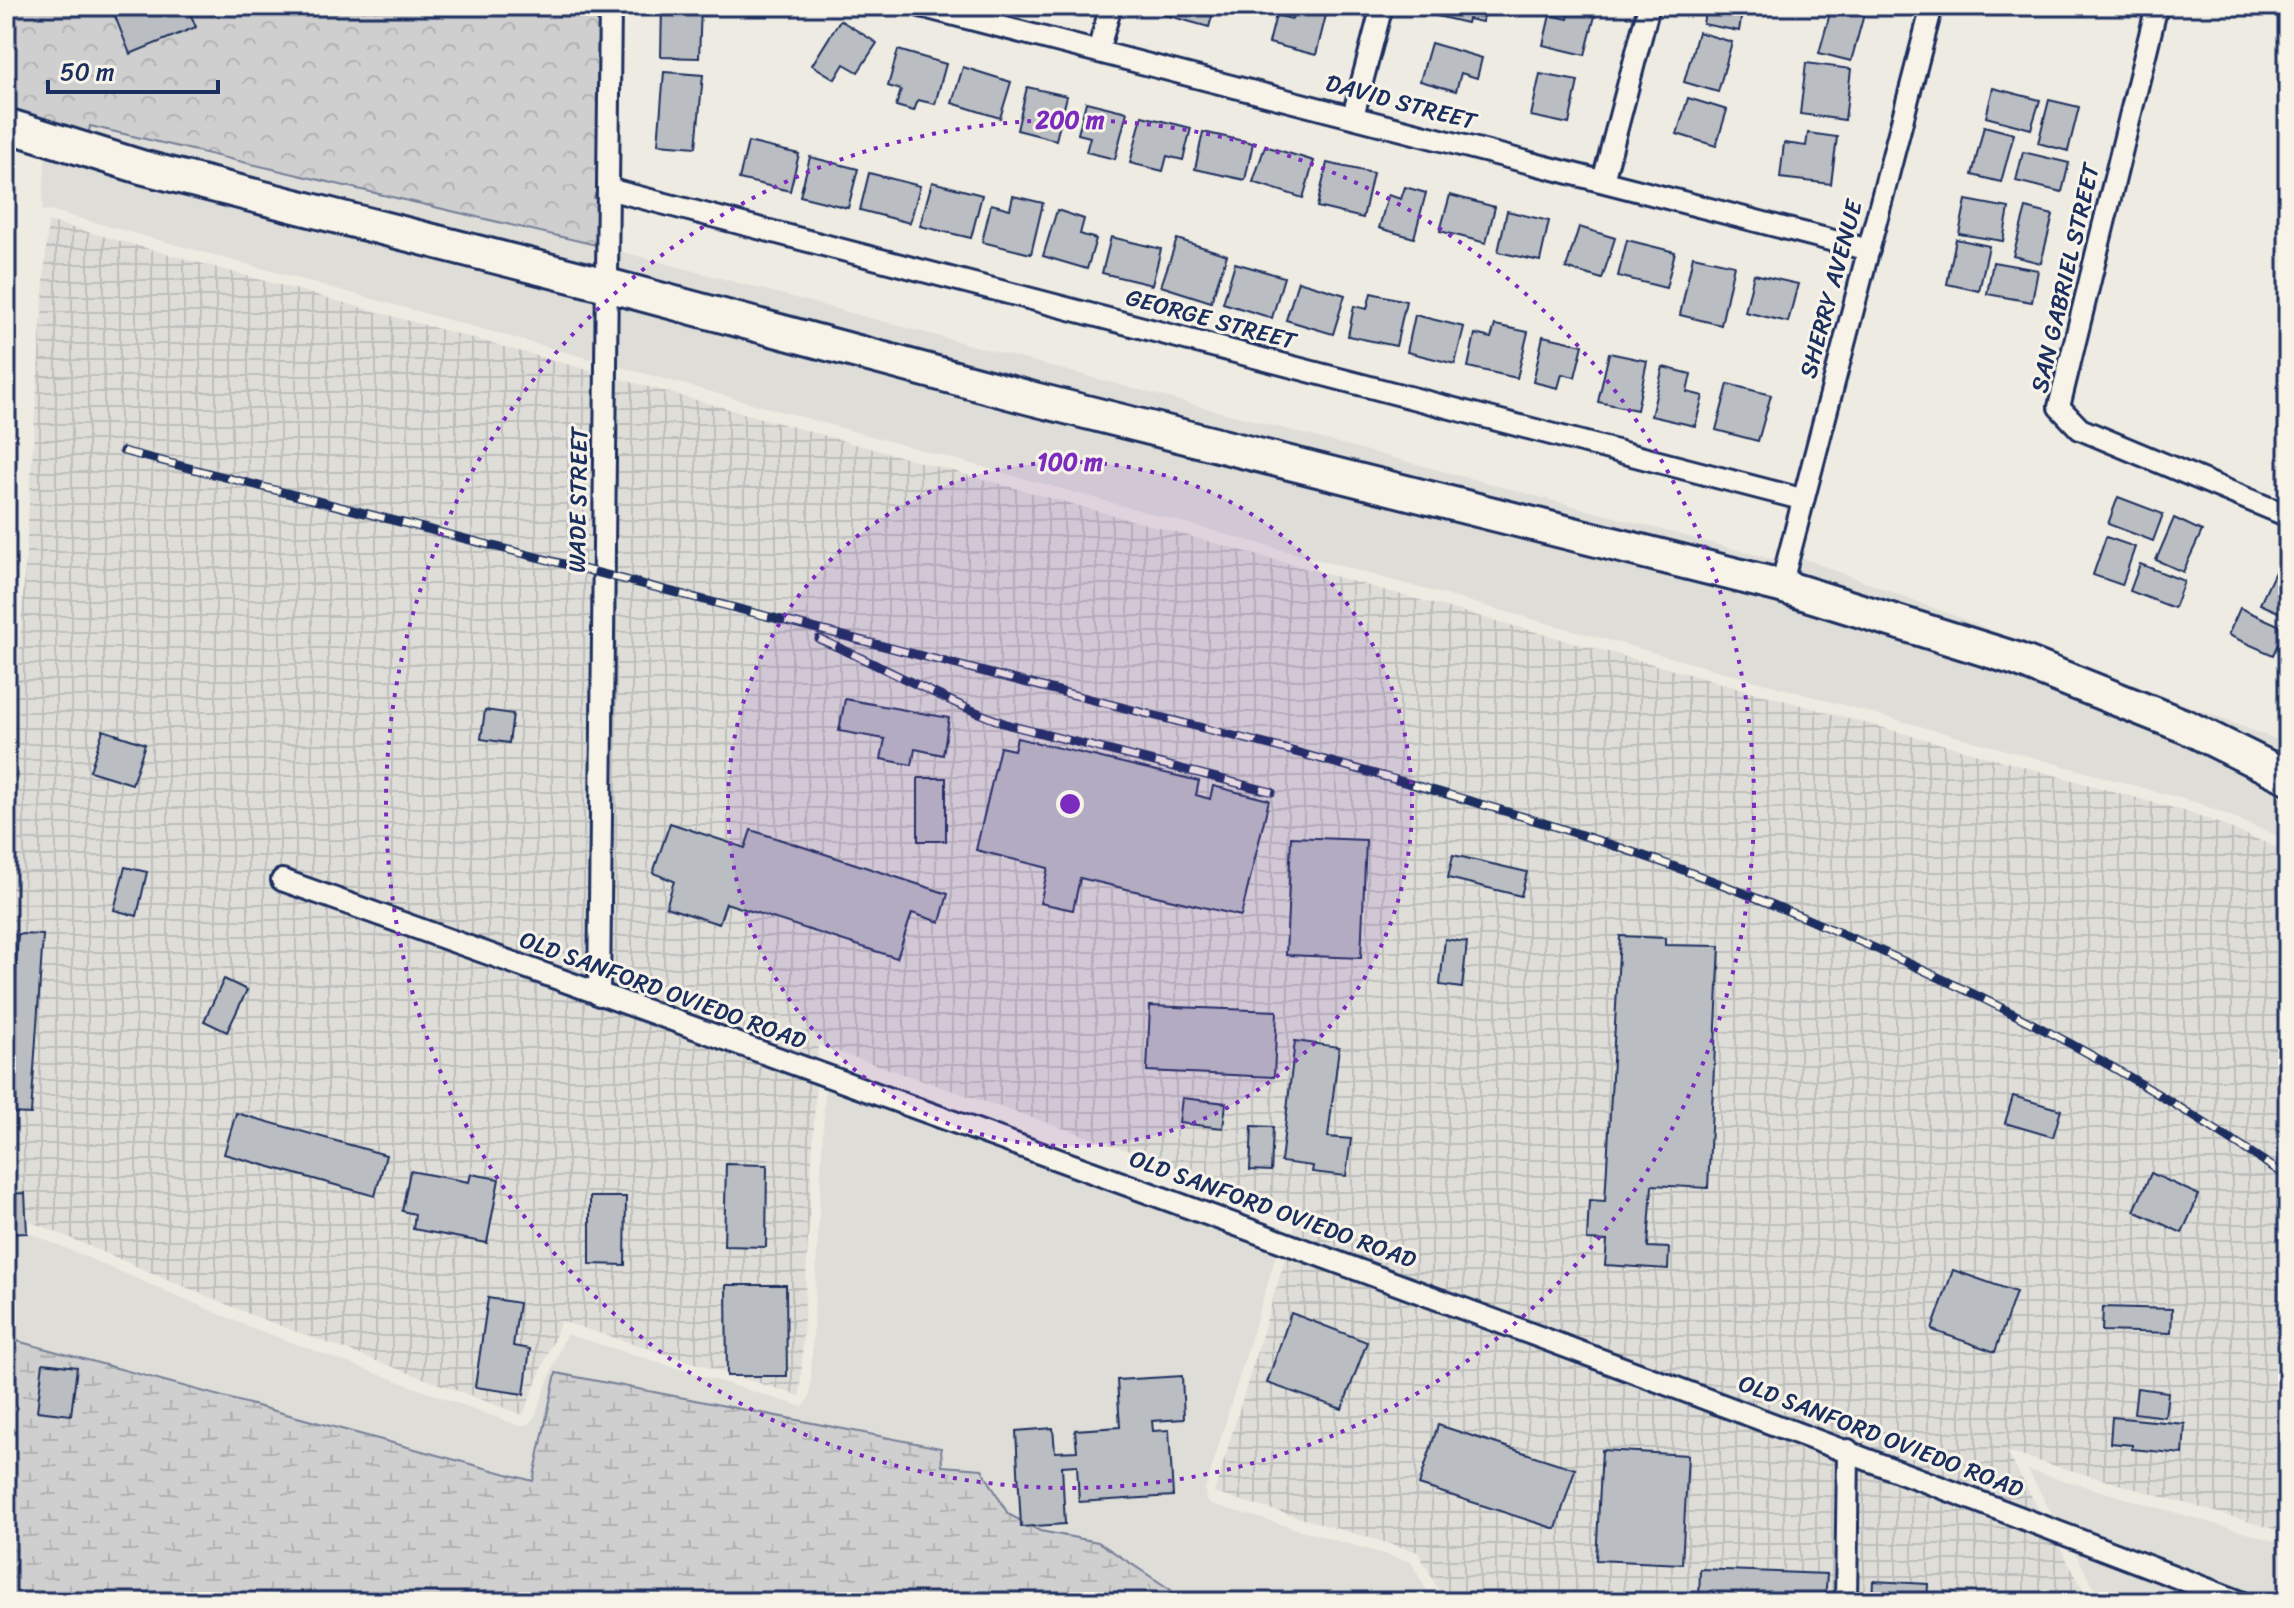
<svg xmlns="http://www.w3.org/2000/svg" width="2294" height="1608" font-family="Sriracha,sans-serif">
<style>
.built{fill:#deddd8}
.industrial{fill:url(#industrial-grid)}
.forest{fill:url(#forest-crowns);stroke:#757f96;stroke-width:2}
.wetland{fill:url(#wetland-marsh);stroke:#757f96;stroke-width:2}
.building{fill:#babdc2;stroke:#1b2f5e;stroke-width:2}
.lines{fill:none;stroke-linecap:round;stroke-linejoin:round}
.minor-casing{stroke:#1b2f5e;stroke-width:26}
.primary-casing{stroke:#1b2f5e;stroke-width:38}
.minor{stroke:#f7f3e8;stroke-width:20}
.primary{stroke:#f7f3e8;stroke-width:32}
.rail-casing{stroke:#1b2f5e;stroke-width:9}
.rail{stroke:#f7f3e8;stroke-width:6;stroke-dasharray:18;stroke-linecap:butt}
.ring{fill:none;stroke:#7b2cbf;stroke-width:4;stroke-dasharray:4 8}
.labels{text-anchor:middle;stroke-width:6;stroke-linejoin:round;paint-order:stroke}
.street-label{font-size:24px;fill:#1b2f5e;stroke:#f7f3e8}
.centre{fill:#7b2cbf;stroke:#f7f3e8;stroke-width:4}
.ring-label{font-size:24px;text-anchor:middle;font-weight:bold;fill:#7b2cbf;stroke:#f7f3e8;stroke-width:6;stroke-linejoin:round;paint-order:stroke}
</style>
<defs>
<pattern id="industrial-grid" width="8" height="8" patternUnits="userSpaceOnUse" patternTransform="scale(2)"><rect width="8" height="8" fill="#deddd8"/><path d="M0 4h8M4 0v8" fill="none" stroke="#bebebc"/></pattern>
<pattern id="forest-crowns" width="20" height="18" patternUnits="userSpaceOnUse" patternTransform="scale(2)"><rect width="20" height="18" fill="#cfcfcf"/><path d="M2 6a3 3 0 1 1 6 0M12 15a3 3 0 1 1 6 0" fill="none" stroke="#b1b2b4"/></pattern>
<pattern id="wetland-marsh" width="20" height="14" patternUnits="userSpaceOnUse" patternTransform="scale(2)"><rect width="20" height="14" fill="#cfcfcf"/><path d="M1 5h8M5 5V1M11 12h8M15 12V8" fill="none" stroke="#b1b2b4"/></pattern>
</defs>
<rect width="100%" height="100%" fill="#eeebe2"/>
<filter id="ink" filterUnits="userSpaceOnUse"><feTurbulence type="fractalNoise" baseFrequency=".0125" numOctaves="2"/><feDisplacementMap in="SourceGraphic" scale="16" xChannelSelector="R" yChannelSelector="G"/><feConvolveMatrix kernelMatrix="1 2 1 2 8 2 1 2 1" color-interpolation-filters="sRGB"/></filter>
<g filter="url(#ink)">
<!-- built -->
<g class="built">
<polygon points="89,126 596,245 595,269 88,137"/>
<polygon points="46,152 594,296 594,360 50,210 42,211"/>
<polygon points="619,251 1775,560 1772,570 1134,413 618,275"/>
<polygon points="618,302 1777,599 2012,671 2183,739 2288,791 2288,840 2198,803 617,366"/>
<polygon points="1800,557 2288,744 2288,762 1795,576"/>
<polygon points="825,1089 1277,1252 1205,1490 1206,1500 1211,1504 1411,1562 1433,1602 1176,1602 1171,1590 1098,1542 1040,1531 1008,1514 982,1470 942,1466 556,1373 533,1482 6,1338 6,1223 250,1327 520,1426 529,1424 533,1420 566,1334 803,1407 810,1396"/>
<polygon points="2028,1470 2288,1545 2288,1602 2262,1596 2053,1516"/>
<polygon points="2074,1551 2205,1602 2161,1602 2124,1590 2124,1602 2102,1602"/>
</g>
<!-- industrial -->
<polygon class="industrial" points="48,221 2195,814 2288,852 2288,1533 2007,1452 2090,1602 1445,1602 1418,1552 1214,1493 1300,1209 818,1045 800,1396 561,1321 523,1415 254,1316 6,1211 6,852"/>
<!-- forest -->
<polygon class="forest" points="6,6 598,6 597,188 594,198 597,199 596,245 90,126 88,137 6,112"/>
<!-- wetland -->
<polygon class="wetland" points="6,1338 533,1481 556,1373 941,1448 942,1466 982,1469 1008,1514 1040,1531 1098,1542 1171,1590 1176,1602 6,1602"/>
<!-- building -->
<g class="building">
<polygon points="140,6 187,6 196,27 130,54 115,16"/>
<polygon points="662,6 701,7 699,58 661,57"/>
<polygon points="1164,6 1215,6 1209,27 1162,14"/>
<polygon points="1296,6 1327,11 1316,55 1269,43 1276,15 1292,19"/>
<polygon points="1439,6 1485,6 1482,22 1468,19 1467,23 1437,16"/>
<polygon points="1571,6 1596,12 1585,55 1543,45 1550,15 1568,19"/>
<polygon points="1706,6 1743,6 1739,31 1703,24"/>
<polygon points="1832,6 1847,6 1865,11 1851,61 1819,53"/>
<polygon points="840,20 877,43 858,72 844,64 835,79 812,65"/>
<polygon points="1698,32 1732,42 1718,92 1684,82"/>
<polygon points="1431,43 1482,58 1477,78 1461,73 1456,91 1420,81"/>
<polygon points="898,50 946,64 935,104 918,100 914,111 896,106 901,90 888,86"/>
<polygon points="1806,63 1851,69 1845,120 1800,114"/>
<polygon points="963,67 1011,82 1000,118 952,103"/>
<polygon points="664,72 703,75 696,147 658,144"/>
<polygon points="1540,74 1578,81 1569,124 1531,116"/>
<polygon points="1027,87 1067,96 1056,140 1017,130"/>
<polygon points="1993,88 2040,100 2031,129 1986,117"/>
<polygon points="1688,98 1727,110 1716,146 1677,134"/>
<polygon points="2049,100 2079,107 2068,151 2038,143"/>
<polygon points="1086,102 1127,112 1115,159 1086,152 1090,137 1078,134"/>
<polygon points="1142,116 1191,128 1183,160 1167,156 1163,171 1130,163"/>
<polygon points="1984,126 2014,134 2001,182 1972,175"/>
<polygon points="1203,132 1253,143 1245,180 1195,169"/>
<polygon points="1808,133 1837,137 1831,184 1780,178 1784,143 1806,146"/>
<polygon points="748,142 799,154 790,191 739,179"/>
<polygon points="1265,146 1314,161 1303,198 1253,182"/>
<polygon points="2023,152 2069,163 2062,192 2016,181"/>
<polygon points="810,157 858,169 848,208 800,196"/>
<polygon points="1327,163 1373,173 1363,218 1317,207"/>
<polygon points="869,173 920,186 910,223 860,210"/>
<polygon points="932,182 982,195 971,238 920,226"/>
<polygon points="1405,187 1426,193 1414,238 1379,228 1388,195 1401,199"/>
<polygon points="1450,195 1495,207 1486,243 1440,231"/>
<polygon points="1013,196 1043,203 1031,254 982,242 991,204 1010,209"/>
<polygon points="1966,200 2009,208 2003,241 1959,234"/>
<polygon points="2026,208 2053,215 2041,263 2013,256"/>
<polygon points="1057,210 1084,219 1080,234 1096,239 1087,269 1043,256"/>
<polygon points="1507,211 1549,221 1540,261 1498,252"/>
<polygon points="1579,227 1615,238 1602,279 1566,268"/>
<polygon points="1111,237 1161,249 1152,285 1102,273"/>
<polygon points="1177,239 1227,255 1211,302 1161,286"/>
<polygon points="1956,239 1989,246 1979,291 1947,284"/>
<polygon points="1627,240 1675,252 1666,288 1618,276"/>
<polygon points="1693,256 1734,265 1721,325 1680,315"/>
<polygon points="1993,262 2038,270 2032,302 1987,294"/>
<polygon points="1235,263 1284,277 1272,318 1223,303"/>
<polygon points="1754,274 1798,284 1788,322 1745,312"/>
<polygon points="1298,281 1345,295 1333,334 1286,320"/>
<polygon points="1371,293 1406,301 1396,346 1348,336 1354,306 1367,309"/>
<polygon points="1415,315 1464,327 1455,364 1407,352"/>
<polygon points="1495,325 1528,332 1517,378 1468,367 1475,334 1491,338"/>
<polygon points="1543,336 1583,345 1575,377 1562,374 1558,388 1533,382"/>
<polygon points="1609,353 1647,361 1637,410 1598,402"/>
<polygon points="1663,367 1691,374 1687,392 1703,396 1695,426 1651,416"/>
<polygon points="1728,384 1771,395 1758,441 1716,430"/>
<polygon points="2118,497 2163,514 2153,541 2108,524"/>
<polygon points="2174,518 2202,531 2183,572 2156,560"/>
<polygon points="2106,537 2135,547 2122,585 2093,575"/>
<polygon points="2280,561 2288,565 2287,616 2260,604"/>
<polygon points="2140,564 2184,581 2174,608 2130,591"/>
<polygon points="2240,608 2285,628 2273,655 2228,635"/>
<polygon points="845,699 949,718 943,755 915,749 912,765 881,759 885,739 839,731"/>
<polygon points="485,710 513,714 509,743 481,739"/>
<polygon points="103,730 145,744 132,784 90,771"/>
<polygon points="1017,738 1199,781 1196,795 1210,799 1213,786 1269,800 1241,916 1080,878 1073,910 1040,903 1048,868 976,850 1000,747 1014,750"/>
<rect x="918" y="778" width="28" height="63"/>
<polygon points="670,823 745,848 751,830 948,894 940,922 912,913 897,958 726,903 719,924 666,907 674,881 653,873"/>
<polygon points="1291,837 1366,840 1361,958 1286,955"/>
<polygon points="1453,855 1527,872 1521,896 1448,878"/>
<polygon points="125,867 147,872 137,916 114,910"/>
<polygon points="18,934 43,935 31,1114 7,1113"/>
<polygon points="1620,936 1665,938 1665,945 1720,946 1708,1188 1652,1185 1648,1247 1669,1248 1668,1269 1605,1265 1607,1241 1587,1240 1589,1200 1605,1201"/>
<polygon points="1445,939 1467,942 1462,988 1440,985"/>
<polygon points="224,979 247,990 227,1032 204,1021"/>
<polygon points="1150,1006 1277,1011 1274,1077 1147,1071"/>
<polygon points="1295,1041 1339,1047 1328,1137 1351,1139 1346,1176 1312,1172 1313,1166 1281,1162"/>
<polygon points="2013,1096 2061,1110 2053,1137 2005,1123"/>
<polygon points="1182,1098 1226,1103 1223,1128 1179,1123"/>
<polygon points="236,1113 386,1155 375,1196 224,1154"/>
<polygon points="1252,1126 1273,1127 1271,1171 1250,1170"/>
<polygon points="726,1164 767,1165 766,1247 724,1246"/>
<polygon points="410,1171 469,1182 471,1174 499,1179 487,1243 413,1229 415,1214 402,1211"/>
<polygon points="2151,1173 2199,1195 2182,1233 2134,1211"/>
<polygon points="25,1193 27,1233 6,1234 6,1194"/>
<polygon points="590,1197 626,1197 625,1265 590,1264"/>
<polygon points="1953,1270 2016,1292 1995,1352 1932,1330"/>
<polygon points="726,1285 786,1285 787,1376 727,1376"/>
<polygon points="488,1298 519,1303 513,1346 530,1349 524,1394 475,1387"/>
<polygon points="2103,1307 2172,1309 2171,1333 2102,1331"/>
<polygon points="1291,1313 1367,1342 1342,1409 1267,1383"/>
<polygon points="43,1363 77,1367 71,1415 37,1411"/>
<polygon points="1182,1376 1184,1419 1152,1421 1153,1431 1169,1430 1173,1496 1079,1502 1077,1465 1062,1466 1065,1524 1021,1527 1016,1431 1053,1428 1055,1452 1077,1451 1075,1430 1120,1427 1117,1380"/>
<polygon points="2137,1388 2168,1392 2165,1417 2134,1413"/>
<polygon points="2112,1417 2185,1424 2183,1454 2132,1449 2132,1445 2110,1443"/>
<polygon points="1438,1425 1575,1469 1556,1529 1419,1485"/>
<polygon points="1602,1450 1688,1455 1682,1564 1596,1560"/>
<polygon points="1700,1569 1827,1574 1825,1602 1699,1602"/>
<polygon points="1873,1581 1928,1584 1927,1602 1872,1602"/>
</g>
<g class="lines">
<!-- minor casing -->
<g class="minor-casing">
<g id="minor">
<polyline points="920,6 1869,250"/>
<polyline points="2157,6 2059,407 2080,429 2288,516"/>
<polyline points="1098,51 1111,6"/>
<polyline points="1353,116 1382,6"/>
<polyline points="1603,181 1649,6"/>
<polyline points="608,189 1801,499"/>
<polyline points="1781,586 1932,6"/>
<path d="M282,880C938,1114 1592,1352 2241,1602"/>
<polyline points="599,995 610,6"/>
<polyline points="1846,1602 1848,1450"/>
</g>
</g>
<!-- primary casing -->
<g class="primary-casing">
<polyline id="primary" points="6,125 141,167 607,285 1030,398 1781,586 2016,659 2187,727 2288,777"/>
</g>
<!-- minor -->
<use href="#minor" class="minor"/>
<!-- primary -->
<use href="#primary" class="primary"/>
<!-- rail casing -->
<g class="rail-casing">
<g id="rail">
<path d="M123,451L1277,747C1442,792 1608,837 1766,902C1864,942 1962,986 2056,1036C2136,1078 2213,1128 2288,1177"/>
<path d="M819,639C883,666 943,701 1009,725L1272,792"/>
</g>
</g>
<!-- rail -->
<use href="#rail" class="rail"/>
</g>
</g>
<!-- distance rings -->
<circle cx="1070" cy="804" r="342" fill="#7b2cbf" fill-opacity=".12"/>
<g class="ring">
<circle cx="1070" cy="804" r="342"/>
<circle cx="1070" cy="804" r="684"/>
</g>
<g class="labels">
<!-- street labels -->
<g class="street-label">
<text transform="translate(1401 102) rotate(15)" y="8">DAVID STREET</text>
<text transform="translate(2065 278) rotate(-77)" y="8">SAN GABRIEL STREET</text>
<text transform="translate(1831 289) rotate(-75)" y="8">SHERRY AVENUE</text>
<text transform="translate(1211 319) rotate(15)" y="8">GEORGE STREET</text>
<text transform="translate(578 500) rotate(-89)" y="8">WADE STREET</text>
<text transform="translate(663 990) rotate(20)" y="8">OLD SANFORD OVIEDO ROAD</text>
<text transform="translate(1273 1209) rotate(20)" y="8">OLD SANFORD OVIEDO ROAD</text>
<text transform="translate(1881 1436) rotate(21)" y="8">OLD SANFORD OVIEDO ROAD</text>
</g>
</g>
<circle cx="1070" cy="804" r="12" class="centre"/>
<g class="ring-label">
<text x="1070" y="128">200 m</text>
<text x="1070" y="470">100 m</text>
</g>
<!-- margin -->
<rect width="2294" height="1608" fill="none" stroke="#f7f3e8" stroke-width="32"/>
<rect x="16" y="16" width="2262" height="1576" fill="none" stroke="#1b2f5e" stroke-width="3" filter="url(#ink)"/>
<!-- scale -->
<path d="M48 80v12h170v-12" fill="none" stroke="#1b2f5e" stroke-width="4"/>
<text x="60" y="80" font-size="24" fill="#1b2f5e" stroke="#f7f3e8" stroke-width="6" paint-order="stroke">50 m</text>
</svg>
